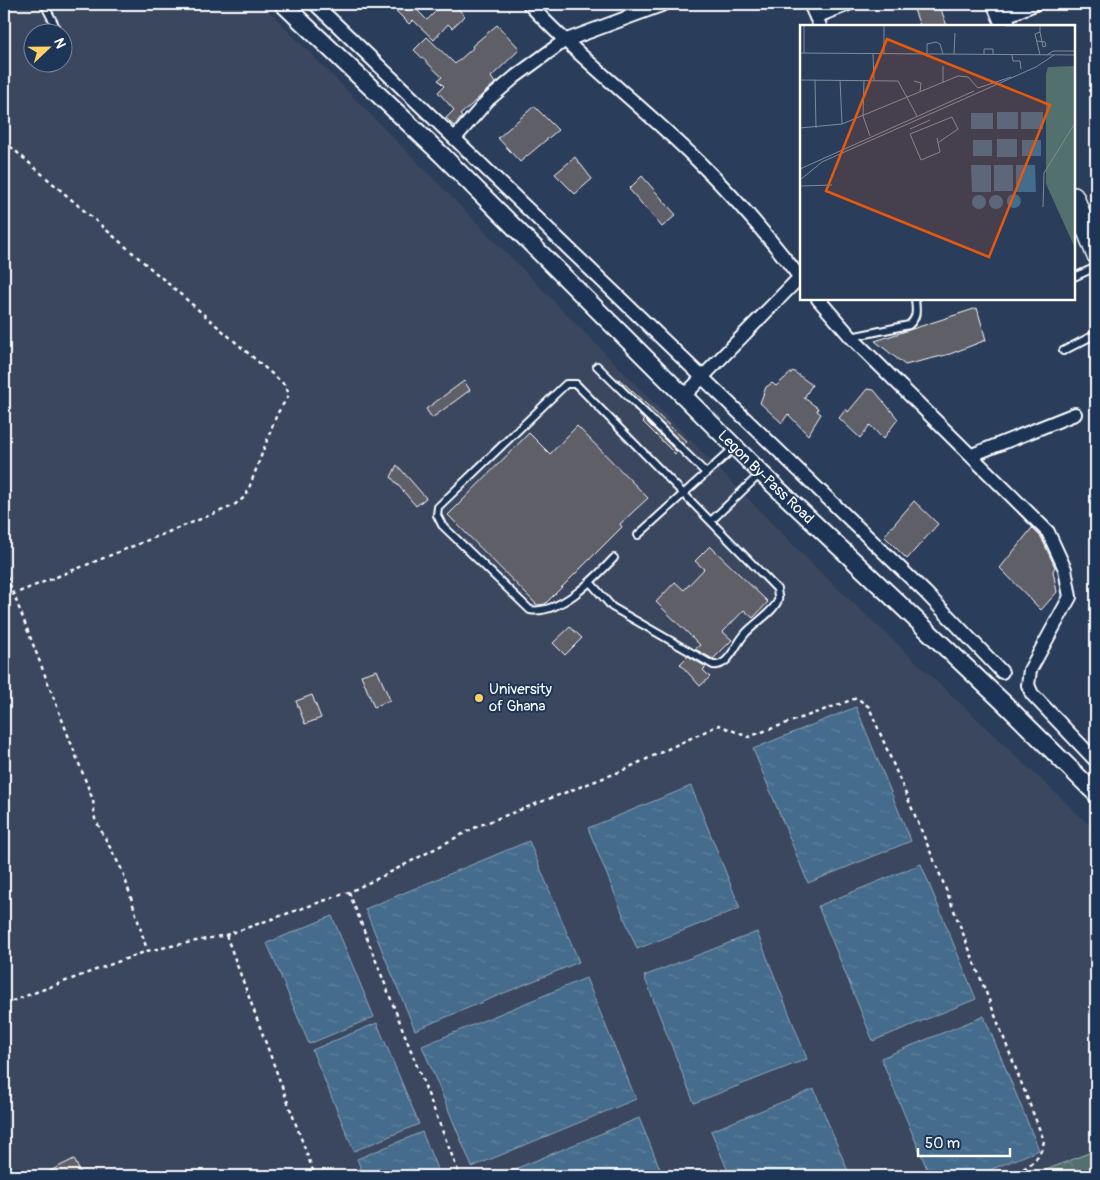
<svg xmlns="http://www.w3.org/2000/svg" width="1100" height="1180" font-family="Pangolin,sans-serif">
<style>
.built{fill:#3a475e;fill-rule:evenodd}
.park{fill:url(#park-crowns);stroke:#a8b8b6}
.water{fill:url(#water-ripples);stroke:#8fa7ba}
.building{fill:#5e5e68;stroke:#fff}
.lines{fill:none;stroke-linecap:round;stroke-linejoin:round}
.service-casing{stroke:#fff;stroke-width:10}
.minor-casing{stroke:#fff;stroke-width:16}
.tertiary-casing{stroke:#fff;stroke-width:20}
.secondary-casing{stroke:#fff;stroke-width:22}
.path{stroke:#fff;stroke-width:2.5;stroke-dasharray:4 4;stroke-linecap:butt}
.service{stroke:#1d3557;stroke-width:6}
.minor{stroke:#1d3557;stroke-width:12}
.tertiary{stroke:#1d3557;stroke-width:16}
.secondary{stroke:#1d3557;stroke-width:19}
.poi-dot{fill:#ffd166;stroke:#1d3557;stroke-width:2}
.labels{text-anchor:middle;stroke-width:4;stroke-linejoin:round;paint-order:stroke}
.street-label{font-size:15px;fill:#fff;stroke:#1d3557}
.poi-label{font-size:15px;fill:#fff;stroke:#1d3557;text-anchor:start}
.inset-road{fill:none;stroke:#7f8b9c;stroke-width:1}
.view{fill:#e8590c;fill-opacity:0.15;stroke:#e8590c;stroke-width:2.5}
.inset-edge{fill:none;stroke:#fff;stroke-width:2.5}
</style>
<defs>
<pattern id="park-crowns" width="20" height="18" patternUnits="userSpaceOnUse" patternTransform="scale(1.25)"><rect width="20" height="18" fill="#52706e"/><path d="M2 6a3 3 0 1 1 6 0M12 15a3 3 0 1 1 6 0" fill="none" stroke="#6c8584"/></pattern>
<pattern id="water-ripples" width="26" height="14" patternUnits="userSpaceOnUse" patternTransform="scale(1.25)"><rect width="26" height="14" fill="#446c8c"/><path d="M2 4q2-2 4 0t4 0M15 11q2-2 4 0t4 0" fill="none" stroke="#60829d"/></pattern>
</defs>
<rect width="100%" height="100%" fill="#2a3d5a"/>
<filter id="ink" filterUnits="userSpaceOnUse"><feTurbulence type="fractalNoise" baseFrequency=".02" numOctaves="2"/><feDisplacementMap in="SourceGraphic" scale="10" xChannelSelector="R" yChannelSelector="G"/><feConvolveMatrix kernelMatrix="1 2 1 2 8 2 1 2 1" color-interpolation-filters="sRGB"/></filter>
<g filter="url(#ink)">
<!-- built -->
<path class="built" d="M4,4H262L813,565L1096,831V1176H4ZM32,32H62V62H32Z"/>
<!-- park -->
<polygon class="park" points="1096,1150 1096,1176 1031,1176"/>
<!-- water -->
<g class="water">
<polygon points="856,707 911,841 808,883 753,749"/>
<polygon points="691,786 740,908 637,949 588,828"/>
<polygon points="529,841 579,962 415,1030 365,909"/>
<polygon points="921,864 976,999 873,1041 818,906"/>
<polygon points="332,916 374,1017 309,1044 267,943"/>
<polygon points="757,932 807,1059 694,1103 644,976"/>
<polygon points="586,978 636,1099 472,1167 422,1046"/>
<polygon points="984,1016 1039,1150 975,1176 930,1176 881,1058"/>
<polygon points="377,1023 419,1124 354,1151 312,1050"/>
<polygon points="814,1089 850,1176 730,1176 711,1131"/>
<polygon points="639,1118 663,1176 498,1176"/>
<polygon points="422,1132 440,1176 364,1176 357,1159"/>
</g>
<!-- building -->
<g class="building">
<polygon points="389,4 411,4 427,20 443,4 453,4 465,16 452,28 448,24 434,40 413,20 409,24"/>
<polygon points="920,4 939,4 947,26 920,26 913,7"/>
<polygon points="497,25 520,49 491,77 495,83 460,115 462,117 454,126 446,118 454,110 438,92 444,86 438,80 442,77 414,50 427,37 455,64 473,48 472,46"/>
<polygon points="534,106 558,130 520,162 498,138"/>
<polygon points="575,157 592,179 575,194 555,174"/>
<polygon points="642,176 676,215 662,227 629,189"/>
<polygon points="977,308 986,340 950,354 905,365 875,341"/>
<polygon points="793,371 812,385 804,398 818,408 817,411 821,414 808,435 788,414 782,423 760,403 766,387 772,383 776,386"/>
<polygon points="619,379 687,442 684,445 618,380"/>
<polygon points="464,381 470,390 432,418 426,409"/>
<polygon points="867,389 874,390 898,419 883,439 870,425 860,438 839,418 846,409 848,412"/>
<polygon points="633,408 677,452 675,454 643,422 644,421"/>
<polygon points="577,426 648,498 620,524 622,527 545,604 537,605 448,515 529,433 550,454"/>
<polygon points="397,465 426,498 416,506 391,477"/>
<polygon points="914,501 938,524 907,559 884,536"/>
<polygon points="1032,528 1041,537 1055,567 1053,571 1057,592 1041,610 1000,568"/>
<polygon points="710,546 768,602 753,618 744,610 723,632 732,640 713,659 695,649 700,645 656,602 675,582 684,590 704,569 695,561"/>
<polygon points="570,627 582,638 565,655 553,643"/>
<polygon points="688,656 706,667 703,670 710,677 700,686 680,664"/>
<polygon points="377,670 390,700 374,707 361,675"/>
<polygon points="312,695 321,718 305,724 296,701"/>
<polygon points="74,1159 82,1176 40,1176"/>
</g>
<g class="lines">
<!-- service casing -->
<g class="service-casing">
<g id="service">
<polyline points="44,4 55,25"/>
<polyline points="1074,277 1096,267"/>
<path d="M851,337L909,325C918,317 916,310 915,299"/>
<polyline points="1063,351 1096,334"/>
<polyline points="597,366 706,473"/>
<polyline points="712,520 760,474"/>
<polyline points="638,535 735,447"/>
<path d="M590,582L612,607L713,665C729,667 735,645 745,634C752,625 775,611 778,600C779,597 777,592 777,589L576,384H566L438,507L437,515L442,525L530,610C560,615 595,578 614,558"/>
</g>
</g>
<!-- minor casing -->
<g class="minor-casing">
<g id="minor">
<polyline points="315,4 925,592 1002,672"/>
<path d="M529,4C582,61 644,107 699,162C735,198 770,238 801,279"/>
<polyline points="810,4 820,26"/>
<polyline points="816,17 848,4"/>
<polyline points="1003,17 1035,4"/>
<polyline points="455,138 488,100 516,76 564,41 664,4"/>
<polyline points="818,299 851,337 1048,532 1065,569 1070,597 1030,670 1028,685 1032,694 1096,761"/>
<polyline points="683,397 801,276"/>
<polyline points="972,455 1075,414"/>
</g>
</g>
<!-- tertiary casing -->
<g class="tertiary-casing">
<g id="tertiary">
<path id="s1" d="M283,4L442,155L761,473L1004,703L1096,794"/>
</g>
</g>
<!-- secondary casing -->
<g class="secondary-casing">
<g id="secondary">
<polyline points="997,4 1006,26"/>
<polyline points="1074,197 1096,254"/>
</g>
</g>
<!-- path -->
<g class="path">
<polyline points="4,141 286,386 289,395 277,414 246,496 233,506 4,598"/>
<polyline points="4,569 93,800 95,819 123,872 147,950"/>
<polyline points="349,892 460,1176"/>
<polyline points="226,935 315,1176"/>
<path d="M4,1004L147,951L226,935L349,892L387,874L478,826L619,772L719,725L748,737L857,698L869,707L941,877L1044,1141C1040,1161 1026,1169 1008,1176"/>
</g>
<!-- service -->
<use href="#service" class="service"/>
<!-- minor -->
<use href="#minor" class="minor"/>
<!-- tertiary -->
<use href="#tertiary" class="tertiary"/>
<!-- secondary -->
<use href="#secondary" class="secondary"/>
</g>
</g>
<!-- markers -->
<circle class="poi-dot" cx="479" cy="698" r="5"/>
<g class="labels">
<!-- street labels -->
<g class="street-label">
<text dy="5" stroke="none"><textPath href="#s1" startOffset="676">Legon By-Pass Road</textPath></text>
</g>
<!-- poi labels -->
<g class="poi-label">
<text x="489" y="694">University<tspan x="489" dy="17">of Ghana</tspan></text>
</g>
</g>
<!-- overview -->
<g transform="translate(800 25)">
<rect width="275" height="275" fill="#2a3d5a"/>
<path d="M275,41V223L246,159V49L248,42Z" fill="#52706e"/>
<path d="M197,87H218V104H197ZM221,87H243V104H221ZM171,88H193V104H171ZM197,114H217V132H197ZM173,115H192V131H173ZM222,115H241V131H222ZM171,140H191V167H172ZM194,140H213V166H194ZM216,140H235L236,167H216ZM207 176a7 7 0 1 1 14 0a7 7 0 1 1-14 0ZM172 177a7 7 0 1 1 14 0a7 7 0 1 1-14 0ZM189 177a7 7 0 1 1 14 0a7 7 0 1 1-14 0Z" fill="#446c8c"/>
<path class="inset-road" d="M4,1V28M84,1V29M205,1H275M240,7L243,22M237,16L245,17L246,21L243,22M0,28L275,30M73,29L74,55M127,29V19L136,17L140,19L143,29M154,29L155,8M184,29V24H193V30M212,30L213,36H220L221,44M240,30L235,9L240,7V1M247,30L253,26H275M0,55L98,56L117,91M15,55L16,103M40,55L42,99M64,55L63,91L70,111M114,56L121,58L120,67M143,58V41M0,103L42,99L158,51L168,52L178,63L211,52M110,104L130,95M137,113L140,127L121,135L110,109L152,92L158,104L139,117M0,144L174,66M0,155L22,137L236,42L254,30M0,161L32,160M243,182L244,148L275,98"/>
<path class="view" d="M87,14L250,80L189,232L26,166Z"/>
<rect width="275" height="275" class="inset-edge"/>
</g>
<!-- margin -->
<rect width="1100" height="1180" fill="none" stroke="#1d3557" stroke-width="20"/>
<rect x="10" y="10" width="1080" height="1160" fill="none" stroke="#fff" stroke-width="2" filter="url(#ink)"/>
<!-- north arrow -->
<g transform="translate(48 48) rotate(68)"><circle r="24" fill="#1d3557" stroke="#77869a"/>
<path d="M0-4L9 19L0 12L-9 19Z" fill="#ffd166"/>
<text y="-8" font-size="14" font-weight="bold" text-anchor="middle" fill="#ffffff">N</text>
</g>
<!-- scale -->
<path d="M918 1148v8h92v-8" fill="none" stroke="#ffffff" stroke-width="2.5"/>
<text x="925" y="1148" font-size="15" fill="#ffffff" stroke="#1d3557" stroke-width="4" paint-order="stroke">50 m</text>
</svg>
